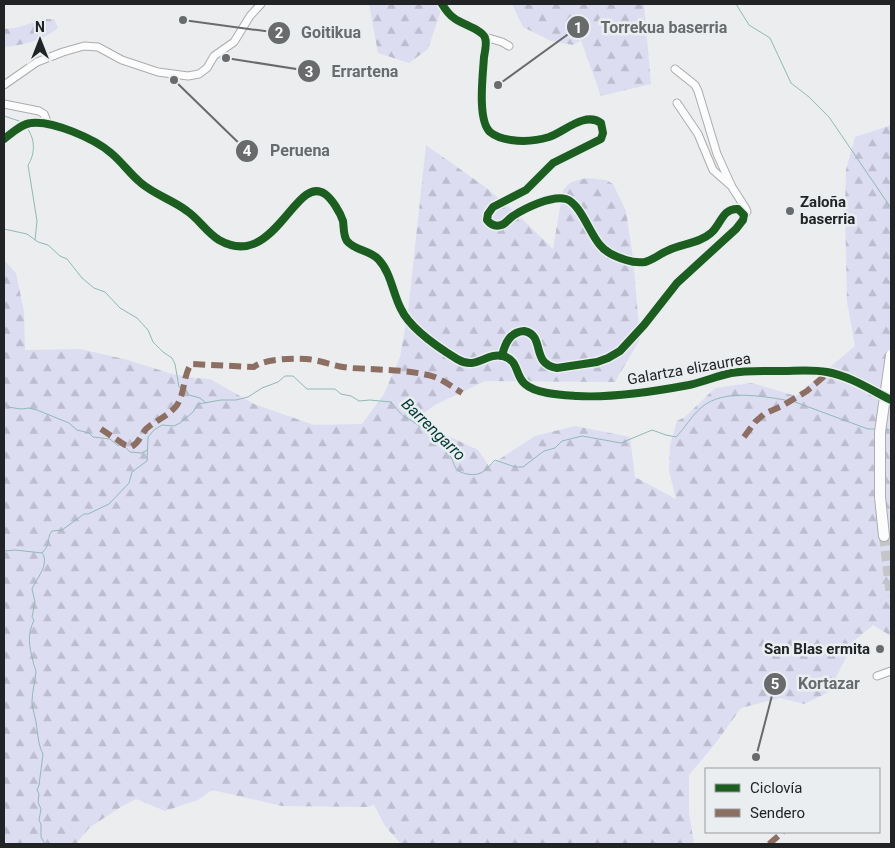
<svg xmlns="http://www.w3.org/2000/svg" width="895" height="848" font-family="Roboto,sans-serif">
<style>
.forest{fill:url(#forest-firs)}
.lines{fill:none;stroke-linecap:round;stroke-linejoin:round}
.stream{stroke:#91b9b5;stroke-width:1}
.highway-tunnel{stroke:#c3c5c6;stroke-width:10;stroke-dasharray:10 5;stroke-linecap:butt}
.minor-casing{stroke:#abacad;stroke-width:9}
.highway-casing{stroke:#abacad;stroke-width:12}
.minor{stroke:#fcfcfd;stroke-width:7}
.highway{stroke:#fcfcfd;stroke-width:10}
.highway-bridge-casing{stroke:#abacad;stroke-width:12;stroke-linecap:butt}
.highway-bridge{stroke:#fcfcfd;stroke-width:10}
.quiet{stroke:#8d6e63;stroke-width:6;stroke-dasharray:12 6;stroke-linecap:butt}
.cycleway-casing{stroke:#eaeef0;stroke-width:11}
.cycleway{stroke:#1b5e20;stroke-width:8}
.poi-dot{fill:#686a6b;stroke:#eaeef0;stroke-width:2}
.labels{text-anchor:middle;stroke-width:5;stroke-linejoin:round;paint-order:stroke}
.poi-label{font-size:15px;font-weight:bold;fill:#222324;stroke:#eaeef0;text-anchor:start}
.street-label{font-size:15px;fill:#222324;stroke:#eaeef0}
.water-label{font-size:16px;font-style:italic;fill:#023a36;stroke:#eaeef0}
.leader{fill:none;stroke:#686a6b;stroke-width:2}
.callout-dot{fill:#686a6b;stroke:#eaeef0;stroke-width:2}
.mark-label{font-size:15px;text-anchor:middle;font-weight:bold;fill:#fff}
.callout-label{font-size:16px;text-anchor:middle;font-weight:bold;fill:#686a6b;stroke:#eaeef0;stroke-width:5;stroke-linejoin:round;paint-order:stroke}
</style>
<defs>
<pattern id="forest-firs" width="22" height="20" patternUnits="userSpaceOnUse" patternTransform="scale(1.25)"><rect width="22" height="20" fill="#ddddf2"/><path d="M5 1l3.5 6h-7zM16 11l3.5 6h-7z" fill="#bdbdcf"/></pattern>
</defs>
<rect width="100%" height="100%" fill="#ebedef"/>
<!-- forest -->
<g class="forest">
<polygon points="369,4 443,4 428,49 409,63 378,53"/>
<polygon points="512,4 644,4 651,84 601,96 581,40 573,45 551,41 523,27"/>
<path d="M46,19H54L58,28C42,41 23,45 4,47V29L15,28Z"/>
<polygon points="891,125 891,636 873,625 854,641 829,692 804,704 780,698 741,708 715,744 689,775 689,813 694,844 401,844 385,826 374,805 367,807 282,806 212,790 198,800 165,811 136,799 121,807 90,827 76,844 4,844 4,260 16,273 24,312 25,350 80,349 128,360 172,374 196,378 210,379 254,404 314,425 362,424 384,394 400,357 408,312 426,145 488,189 515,212 553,249 563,190 571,182 587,178 606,180 613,184 626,211 633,258 640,339 615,382 485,381 435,405 421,415 440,432 478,450 489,466 535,436 575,426 630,437 635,477 676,499 669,471 670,445 677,421 685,417 715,388 752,383 796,396 855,346 847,302 845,210 846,170 855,137"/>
</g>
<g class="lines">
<!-- stream -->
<g class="stream">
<polyline points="736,4 749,25 770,38 791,83 809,97 829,117 891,208"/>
<polyline points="4,116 22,122"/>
<path d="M26,127C35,137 36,153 28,165L37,221L35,240"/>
<polyline points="4,229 27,234 38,242 48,245 60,256 67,259 82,278 94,288 105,292 120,308 137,318 148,330 153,342 163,352 172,358 175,364 179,387 185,388 189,395 200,398 206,403"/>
<polyline points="795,402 868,429 877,429"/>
<polyline points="8,407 21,409 29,408 37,410 69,423 77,430 89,433 93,437 110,439 117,445 124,446 130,452 142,453 147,450"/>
<polyline points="886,430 891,430"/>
<polyline points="4,551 15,550 42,553"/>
<path d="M42,553C52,543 46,538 52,531L62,530L84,514H88L109,504L129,483L132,472L147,461L148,437L154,430L162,425L174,426L180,423L193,412L198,404L221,400H236L248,397L262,388L278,382L285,376H293L307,389H335L341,394L351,396L359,401L370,400L391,402C395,406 401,416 407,418C422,426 438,442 450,456C456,464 452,471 467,474C482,477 486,469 495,460L515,467H523L544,451L555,448L562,441L582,436L621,443L652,430L666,435L676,437C685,428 692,415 702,407C723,389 761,396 785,400"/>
<path d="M43,554C49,565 37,578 32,589L35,602L32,617L34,620C27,635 29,646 33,661C33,664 36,669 36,672C35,682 32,692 32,702C32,708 34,712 35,717C38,729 37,743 43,754L39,785L37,790L39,794L38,802L41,809L39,820L41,824V837L45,844"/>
</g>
<!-- highway-tunnel -->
<polyline class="highway-tunnel" points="884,536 891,596"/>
<!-- minor casing -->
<g class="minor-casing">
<g id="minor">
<path d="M442,4C445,9 448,14 454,18C461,24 483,30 485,38C487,43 485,52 484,57C483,74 477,120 490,132C496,137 503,139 511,140C524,142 536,141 549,137C564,132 585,111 601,123L603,133L601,139L553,163L526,190L493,207L488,214L487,220C491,225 495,227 501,225C506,224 508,219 513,216C525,208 552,195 566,199C580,203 590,234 600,245C606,253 616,257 626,260C632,262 638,263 645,262C653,260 661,253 669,250C682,244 700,243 711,233C721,225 722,208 738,209L744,215L743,220L736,229L677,283L644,325L620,351L608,358L597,362L557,368C530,364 546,335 524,331C510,332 505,343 502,356"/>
<polyline points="485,37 502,42 509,46"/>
<polyline points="675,69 695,85 698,91 717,154 732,187 746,209 747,212 744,215"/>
<polyline points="4,85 37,62 63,52 84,46 98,47 122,60 158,72 188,76 199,74 207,68 214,56 234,42 250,16 261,4"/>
<polyline points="677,103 698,134 713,170 730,185"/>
<polyline points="4,104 39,111 44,114 48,124"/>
<path d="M4,139C12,133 21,124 31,123C52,120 95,139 111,153C122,162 130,174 141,183C155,195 173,200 187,211C199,219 206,232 219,240C275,272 295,173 325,194C332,199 340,212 343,221C344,227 343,235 347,241C355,251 371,250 379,260C391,273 393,294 401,309C410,328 439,348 457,359C477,371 485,352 503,356C519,360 515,376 525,384C536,394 563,395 577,396C610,398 657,391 689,385C703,382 717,376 731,373C747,370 763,371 779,371C795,371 811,369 827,372C850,376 871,390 891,400"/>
<polyline points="877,676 891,671"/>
</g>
</g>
<!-- highway casing -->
<g class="highway-casing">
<polyline id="highway" points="880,497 884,536"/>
</g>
<!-- minor -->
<use href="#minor" class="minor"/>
<!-- highway -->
<use href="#highway" class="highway"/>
<!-- highway-bridge casing -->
<g class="highway-bridge-casing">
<polyline id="highway-bridge" points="880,497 880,432 891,355"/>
</g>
<!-- highway-bridge -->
<use href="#highway-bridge" class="highway-bridge"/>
<!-- quiet -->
<g class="quiet">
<path d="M101,429L125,445L131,447C139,443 141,435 146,429C156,420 169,416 177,405C185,393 183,376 191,364L254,367C263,359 294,358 306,359C321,360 335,367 351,368C378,370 401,369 428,375C441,378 451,386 462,393"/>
<polyline points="744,437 755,422 764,414 782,406 807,391 829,372"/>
<polyline points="769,844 783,832"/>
</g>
<!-- cycleway casing -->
<g class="cycleway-casing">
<g id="cycleway">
<path d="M442,4C445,9 448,14 454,18C461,24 483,30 485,38C487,43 485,52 484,57C483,74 477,120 490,132C496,137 503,139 511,140C524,142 536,141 549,137C564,132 585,111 601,123L603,133L601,139L553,163L526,190L493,207L488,214L487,220C491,225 495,227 501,225C506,224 508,219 513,216C525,208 552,195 566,199C580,203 590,234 600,245C606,253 616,257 626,260C632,262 638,263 645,262C653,260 661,253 669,250C682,244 700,243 711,233C721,225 722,208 738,209L744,215L743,220L736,229L677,283L644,325L620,351L608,358L597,362L557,368C530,364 546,335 524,331C510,332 505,343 502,356"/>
<path d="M4,139C12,133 21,124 31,123C52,120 95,139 111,153C122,162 130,174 141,183C155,195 173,200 187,211C199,219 206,232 219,240C275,272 295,173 325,194C332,199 340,212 343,221C344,227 343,235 347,241C355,251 371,250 379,260C391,273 393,294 401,309C410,328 439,348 457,359C477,371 485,352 503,356C519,360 515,376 525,384C536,394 563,395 577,396C610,398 657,391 689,385C703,382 717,376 731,373C747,370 763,371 779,371C795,371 811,369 827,372C850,376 871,390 891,400"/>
</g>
</g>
<!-- cycleway -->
<use href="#cycleway" class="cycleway"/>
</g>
<!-- markers -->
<g class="poi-dot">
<circle cx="790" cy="211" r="5"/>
<circle cx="880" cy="649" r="5"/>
</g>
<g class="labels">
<!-- poi labels -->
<g class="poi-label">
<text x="800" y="207">Zaloña<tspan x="800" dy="17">baserria</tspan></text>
<text x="870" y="654" text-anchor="end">San Blas ermita</text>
</g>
<!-- street labels -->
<g class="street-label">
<text transform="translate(689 369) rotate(-10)" y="5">Galartza elizaurrea</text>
</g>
<!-- water labels -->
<g class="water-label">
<text transform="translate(434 429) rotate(44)" y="6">Barrengarro</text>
</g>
</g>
<!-- callouts -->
<path class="leader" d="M498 85L578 27M183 20L279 33M226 58L309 71M174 80L247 151M756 757L775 684"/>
<g class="callout-dot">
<circle cx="498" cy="85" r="5"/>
<circle cx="183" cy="20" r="5"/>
<circle cx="226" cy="58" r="5"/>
<circle cx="174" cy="80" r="5"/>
<circle cx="756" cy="757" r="5"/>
<circle cx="578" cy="27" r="12"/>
<circle cx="279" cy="33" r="12"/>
<circle cx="309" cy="71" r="12"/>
<circle cx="247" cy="151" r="12"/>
<circle cx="775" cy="684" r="12"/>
</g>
<g class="mark-label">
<text x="578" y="33">1</text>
<text x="279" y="38">2</text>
<text x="309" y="77">3</text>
<text x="247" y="156">4</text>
<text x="775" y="689">5</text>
</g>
<g class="callout-label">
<text x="664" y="33">Torrekua baserria</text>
<text x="331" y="38">Goitikua</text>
<text x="365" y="77">Errartena</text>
<text x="300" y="156">Peruena</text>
<text x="829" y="689">Kortazar</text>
</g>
<!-- border -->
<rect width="895" height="848" fill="none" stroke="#222324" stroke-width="10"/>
<!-- legend -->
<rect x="705" y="768" width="175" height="65" fill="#eaeef0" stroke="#9a9d9e"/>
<rect x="715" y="784" width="25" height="8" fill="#1b5e20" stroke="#9a9d9e"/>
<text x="750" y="793" font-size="15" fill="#222324">Ciclovía</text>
<rect x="715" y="809" width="25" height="8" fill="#8d6e63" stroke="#9a9d9e"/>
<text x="750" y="818" font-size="15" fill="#222324">Sendero</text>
<!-- north arrow -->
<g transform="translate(40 40)" stroke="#eaeef0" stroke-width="4" paint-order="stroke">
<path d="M0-4L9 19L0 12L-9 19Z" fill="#222324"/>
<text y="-8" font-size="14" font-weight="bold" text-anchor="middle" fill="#222324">N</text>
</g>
</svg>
